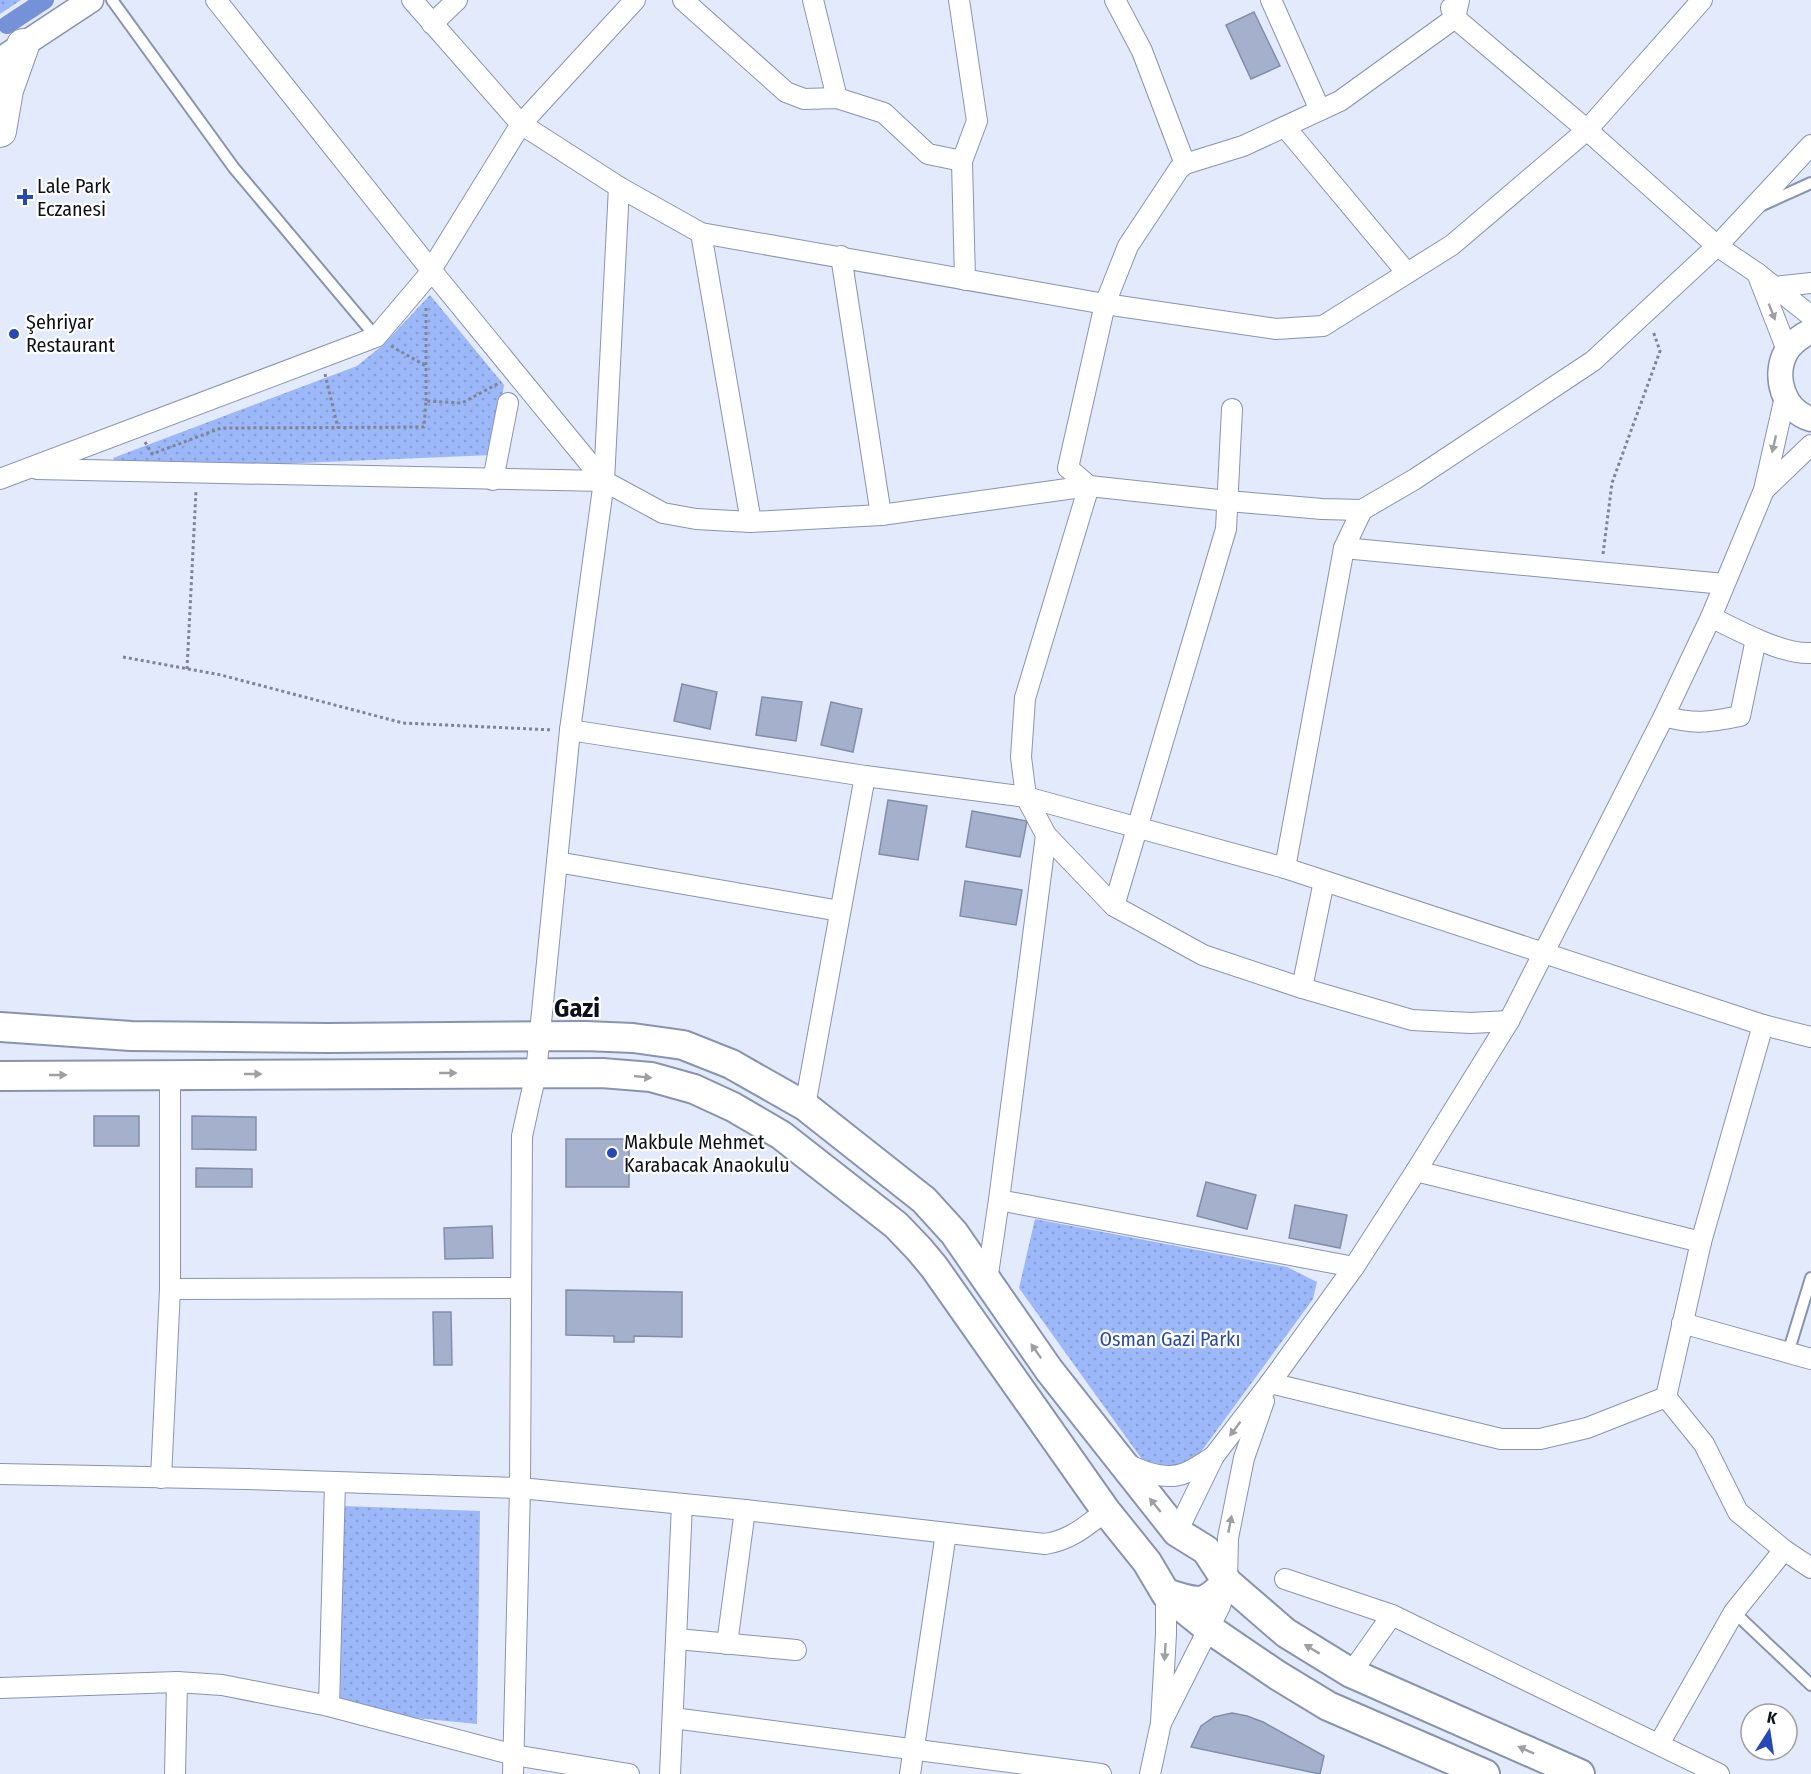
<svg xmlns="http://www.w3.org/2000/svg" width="1811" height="1774" font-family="'Fira Sans Condensed',sans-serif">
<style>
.park{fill:url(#park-dots)}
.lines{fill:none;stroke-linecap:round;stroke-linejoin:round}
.canal{stroke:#7592d9;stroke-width:18}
.building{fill:#a4b0cc;stroke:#828ea9;stroke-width:1.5}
.service-casing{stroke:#8894af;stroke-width:14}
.minor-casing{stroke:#8894af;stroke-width:22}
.tertiary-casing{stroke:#8894af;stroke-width:27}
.secondary-casing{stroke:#8894af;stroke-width:32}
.primary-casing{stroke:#8894af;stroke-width:34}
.path{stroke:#7f8594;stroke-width:3;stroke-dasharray:3 3;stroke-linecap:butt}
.service{stroke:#fff;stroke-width:10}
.minor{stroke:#fff;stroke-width:20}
.tertiary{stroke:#fff;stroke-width:24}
.secondary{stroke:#fff;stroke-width:28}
.primary{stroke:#fff;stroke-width:32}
.oneway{fill:#9e9fa3}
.poi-dot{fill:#2748b7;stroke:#fff;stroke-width:2}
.labels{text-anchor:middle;stroke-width:4.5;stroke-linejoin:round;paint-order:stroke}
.poi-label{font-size:20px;fill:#0c101a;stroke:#fff;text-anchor:start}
.park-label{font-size:20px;fill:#2d4a9f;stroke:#fff}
.district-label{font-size:26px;font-weight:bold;fill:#0c101a;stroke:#fff}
</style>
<defs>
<pattern id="park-dots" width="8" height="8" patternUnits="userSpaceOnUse" patternTransform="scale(1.5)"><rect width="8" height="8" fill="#9cb8f9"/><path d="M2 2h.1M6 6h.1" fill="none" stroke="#859dd5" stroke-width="1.8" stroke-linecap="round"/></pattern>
</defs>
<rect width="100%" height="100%" fill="#e2eafc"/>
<!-- park -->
<g class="park">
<polygon points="0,0 21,0 0,14"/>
<polygon points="430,295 504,385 492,455 203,467 122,473 113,458 357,366 383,345"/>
<path d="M1035,1219L1287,1267L1317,1282L1313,1299L1195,1460C1173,1472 1160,1479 1141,1458L1019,1288Z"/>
<polygon points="343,1506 480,1511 477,1724 377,1714 340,1703"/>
</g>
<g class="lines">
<!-- canal -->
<polyline class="canal" points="7,25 45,0"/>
</g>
<!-- building -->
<g class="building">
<polygon points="1254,12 1280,66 1251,79 1226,25"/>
<polygon points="682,684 717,692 710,729 674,721"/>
<polygon points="762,697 802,702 796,741 756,735"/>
<polygon points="831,702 862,709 853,752 821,745"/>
<polygon points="888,800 927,806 918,860 879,854"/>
<polygon points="972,811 1027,821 1020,857 966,847"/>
<polygon points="965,881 1022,890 1016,925 960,916"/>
<rect x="94" y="1116" width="45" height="30"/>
<polygon points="192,1116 256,1117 256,1150 192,1149"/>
<rect x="566" y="1139" width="63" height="48"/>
<polygon points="196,1168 252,1169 252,1187 196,1187"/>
<polygon points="1206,1182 1256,1195 1247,1229 1197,1216"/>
<polygon points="1295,1205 1347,1215 1340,1248 1289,1238"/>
<polygon points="492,1226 493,1258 445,1259 444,1228"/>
<polygon points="566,1290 682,1292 682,1337 634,1336 634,1342 614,1342 614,1336 566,1335"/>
<polygon points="433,1312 451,1312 452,1365 434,1365"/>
<polygon points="1232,1713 1247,1716 1263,1722 1324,1756 1320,1774 1191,1747 1201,1726 1214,1717"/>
</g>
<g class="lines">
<!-- service casing -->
<g class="service-casing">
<g id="service">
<polyline points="112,0 234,168 376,337"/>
<polyline points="1760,206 1811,183"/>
<polyline points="1788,1353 1811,1278"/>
<polyline points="1734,1612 1811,1685"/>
</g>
</g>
<!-- minor casing -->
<g class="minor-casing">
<g id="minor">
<polyline points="216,0 431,270 604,481 663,513 696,519 751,522 881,515 1089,486 1228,501 1322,509 1362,510 1415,479 1593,361 1717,246 1811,145"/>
<polyline points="412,0 521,124 619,187 701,233 1105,304 1276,329 1323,326 1452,245 1587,130 1702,0"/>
<polyline points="683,0 786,92 804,99 837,98 884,113 928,154 962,161"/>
<polyline points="813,0 837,98"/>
<polyline points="959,0 977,121 962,161 965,280"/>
<polyline points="1115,0 1142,51 1185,164"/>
<polyline points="1271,0 1320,110"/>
<polyline points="1451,8 1455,18 1587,130 1717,246 1757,273 1811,316"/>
<polyline points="432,24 457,0"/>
<polyline points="1285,127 1407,273"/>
<polyline points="701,233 751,522"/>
<polyline points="841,256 881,515"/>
<polyline points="1757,273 1787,350"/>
<polyline points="1775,287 1811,283"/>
<polyline points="37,469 604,481"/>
<polyline points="0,479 376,337 426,278 521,124 635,0"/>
<polyline points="493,480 508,403"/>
<polyline points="1089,486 1025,698 1021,757 1026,797 1046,835 1114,906 1203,955 1302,988 1412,1020 1471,1023 1509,1021"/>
<polyline points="1089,486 1068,468 1105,304 1128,246 1179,169 1185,164 1243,146 1340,101 1455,18 1459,0"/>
<polyline points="1764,490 1811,445"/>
<polyline points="1344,548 1724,584"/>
<path d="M1711,617C1737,630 1783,655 1811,653"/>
<path d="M1664,716C1694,725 1710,722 1740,716L1756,639"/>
<polyline points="570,730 865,776 1026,797 1285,868 1763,1025 1811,1037"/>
<polyline points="557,862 840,911"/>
<polyline points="1285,868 1344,548 1362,510"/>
<polyline points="1114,906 1226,529 1232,409"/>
<polyline points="1302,988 1324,881"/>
<polyline points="805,1106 865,776"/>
<polyline points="1416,1171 1701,1242"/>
<polyline points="999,1200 1354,1267"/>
<polyline points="987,1281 999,1200 1046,835"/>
<polyline points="170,1289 521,1288"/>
<polyline points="1682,1323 1811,1359"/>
<polyline points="1270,1383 1501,1439 1540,1439 1587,1428 1666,1397 1704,1444 1738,1512 1784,1550 1811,1568"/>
<polyline points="1666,1397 1701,1242 1763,1025"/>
<path d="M1125,1463C1143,1472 1166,1481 1185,1473C1195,1469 1205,1462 1214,1456"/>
<path d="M0,1474L245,1479L520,1488L745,1510L1045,1544C1071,1540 1086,1526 1106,1511"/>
<polyline points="161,1478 170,1289 170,1075"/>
<polyline points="1177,1532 1214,1456 1270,1383 1354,1267 1416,1171 1509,1021 1664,716 1711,617 1764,490 1785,397"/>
<polyline points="1285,1579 1392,1615 1719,1774"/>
<polyline points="677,1639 796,1650"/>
<polyline points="727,1644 745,1510"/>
<polyline points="1351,1673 1392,1615"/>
<polyline points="0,1688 177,1682 222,1685 329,1706 514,1755 629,1774"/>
<polyline points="329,1706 335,1483"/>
<polyline points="673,1718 1101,1774"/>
<polyline points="1161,1723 1220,1606 1227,1582 1228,1538 1244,1458 1264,1401"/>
<polyline points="1659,1744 1734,1612 1784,1550"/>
<polyline points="175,1774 177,1682"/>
<polyline points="513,1774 520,1488 522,1136 536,1073 570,730 604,481 619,187"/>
<polyline points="670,1774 682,1504"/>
<polyline points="910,1774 946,1533"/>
<polyline points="1150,1774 1161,1723 1166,1634 1166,1594"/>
</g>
</g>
<!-- tertiary casing -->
<g class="tertiary-casing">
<g id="tertiary">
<polyline points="0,60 91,0"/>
<path d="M1811,331C1801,336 1792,342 1786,352C1773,376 1783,411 1811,419"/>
</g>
</g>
<!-- secondary casing -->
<g class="secondary-casing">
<g id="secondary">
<polyline points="0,1027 131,1036 327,1038 585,1036 633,1038 683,1045 731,1064 805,1106 924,1200 954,1233 1049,1370 1177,1532 1206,1550 1227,1582 1286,1633 1351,1673 1580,1774"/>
<polyline points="0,1076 602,1073 651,1077 694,1089 733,1107 781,1135 896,1225 919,1249 934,1267 1106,1511 1147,1562 1166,1594 1208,1628 1277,1675 1328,1706 1485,1774"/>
<path d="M1168,1594C1200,1603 1202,1607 1227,1582"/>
</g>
</g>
<!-- primary casing -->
<g class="primary-casing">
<polyline id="primary" points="0,131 7,90 23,45"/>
</g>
<!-- path -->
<g class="path">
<polyline points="391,346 426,366"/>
<polyline points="325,374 338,428"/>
<polyline points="426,401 426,306"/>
<polyline points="145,442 152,454 221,428 424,427 426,401 462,403 501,382"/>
<polyline points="1603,554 1612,483 1660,351 1653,331"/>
<polyline points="123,657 221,675 403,723 553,730"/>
<polyline points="187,669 196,491"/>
</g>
<!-- service -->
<use href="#service" class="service"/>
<!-- minor -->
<use href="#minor" class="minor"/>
<!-- tertiary -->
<use href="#tertiary" class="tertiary"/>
<!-- secondary -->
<use href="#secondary" class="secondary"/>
<!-- primary -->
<use href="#primary" class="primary"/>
</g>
<!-- one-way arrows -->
<defs><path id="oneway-solid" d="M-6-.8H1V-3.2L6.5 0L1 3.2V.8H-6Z" transform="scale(1.5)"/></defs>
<g class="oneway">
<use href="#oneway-solid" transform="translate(1772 312) rotate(69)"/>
<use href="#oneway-solid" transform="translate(1774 444) rotate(103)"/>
<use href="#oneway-solid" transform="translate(448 1073)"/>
<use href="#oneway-solid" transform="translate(253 1074)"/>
<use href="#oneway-solid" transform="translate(58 1075)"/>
<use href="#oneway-solid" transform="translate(643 1077) rotate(6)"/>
<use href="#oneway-solid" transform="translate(1036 1351) rotate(-125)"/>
<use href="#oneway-solid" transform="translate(1235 1429) rotate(127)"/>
<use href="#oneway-solid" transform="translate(1155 1505) rotate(-129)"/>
<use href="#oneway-solid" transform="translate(1230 1524) rotate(-79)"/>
<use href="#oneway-solid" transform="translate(1312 1649) rotate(-149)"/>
<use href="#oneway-solid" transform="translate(1165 1652) rotate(94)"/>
<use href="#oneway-solid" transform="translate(1526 1750) rotate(-156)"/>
</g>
<!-- markers -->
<g class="poi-dot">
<path d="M22 188h6v6h6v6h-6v6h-6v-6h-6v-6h6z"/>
<circle cx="14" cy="334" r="6"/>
<circle cx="612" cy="1153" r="6"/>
</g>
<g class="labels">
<!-- poi labels -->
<g class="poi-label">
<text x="37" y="193">Lale Park<tspan x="37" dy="23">Eczanesi</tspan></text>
<text x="26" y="329">Şehriyar<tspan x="26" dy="23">Restaurant</tspan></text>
<text x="624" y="1149">Makbule Mehmet<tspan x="624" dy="23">Karabacak Anaokulu</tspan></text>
</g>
<!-- park labels -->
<g class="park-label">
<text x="1170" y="1346">Osman Gazi Parkı</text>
</g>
<!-- district labels -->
<g class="district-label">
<text x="577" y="1017">Gazi</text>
</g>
</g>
<!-- north arrow -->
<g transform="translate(1769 1732) rotate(12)"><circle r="28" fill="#ffffff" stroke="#9e9fa3" stroke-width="1.5"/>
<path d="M0-4.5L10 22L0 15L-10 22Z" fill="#2748b7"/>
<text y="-9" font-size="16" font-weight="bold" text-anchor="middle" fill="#0c101a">K</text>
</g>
</svg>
